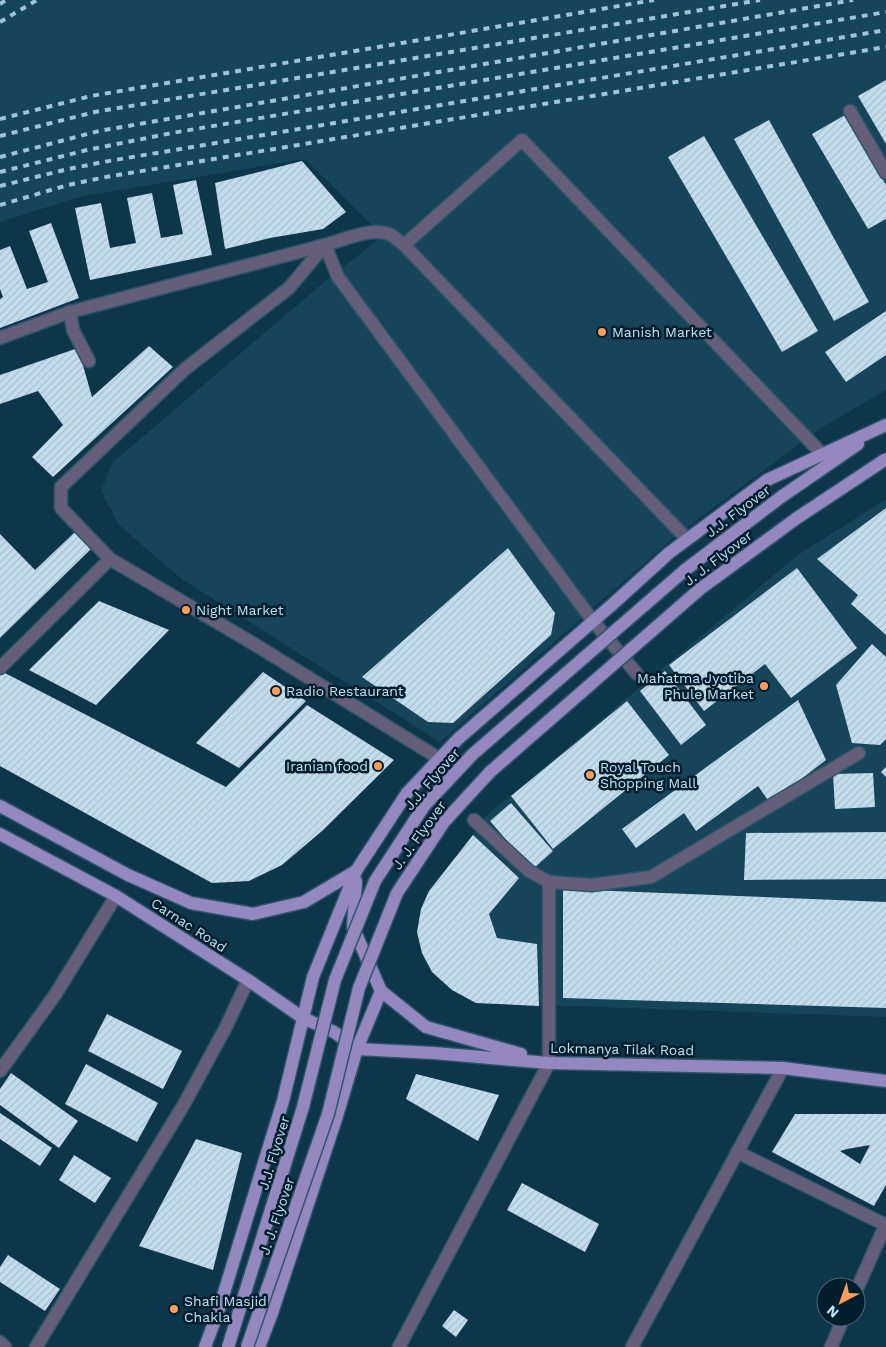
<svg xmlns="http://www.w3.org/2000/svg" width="886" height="1347" font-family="'Work Sans',sans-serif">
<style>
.built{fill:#16445a}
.building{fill:url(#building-hatch);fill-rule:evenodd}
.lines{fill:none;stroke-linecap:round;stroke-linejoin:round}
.minor-casing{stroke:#2d556a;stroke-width:15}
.major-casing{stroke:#2d556a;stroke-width:15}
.minor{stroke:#645e79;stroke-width:12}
.major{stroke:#9488be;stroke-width:12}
.rail{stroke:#9fc3d8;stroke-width:4;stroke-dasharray:6 6;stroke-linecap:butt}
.major-bridge-casing{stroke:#2d556a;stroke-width:15;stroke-linecap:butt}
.major-bridge{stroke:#9488be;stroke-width:12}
.poi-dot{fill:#fd9c56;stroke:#001d2c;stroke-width:2}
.labels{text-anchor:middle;stroke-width:5;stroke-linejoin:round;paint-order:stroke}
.poi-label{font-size:14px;fill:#bee1f6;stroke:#001d2c;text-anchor:start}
.street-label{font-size:14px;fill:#bee1f6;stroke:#001d2c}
</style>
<defs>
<pattern id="building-hatch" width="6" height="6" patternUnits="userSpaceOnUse" patternTransform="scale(1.25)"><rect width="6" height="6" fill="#c4ddec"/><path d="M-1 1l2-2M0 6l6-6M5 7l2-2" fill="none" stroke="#a8becc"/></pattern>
</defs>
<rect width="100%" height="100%" fill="#0d364b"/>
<!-- built -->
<g class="built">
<polygon points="0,0 886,0 886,390 821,428 673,538 440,742 183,580 119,525 101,491 113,462 322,284 383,236 305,159 79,197 0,222"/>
<polygon points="886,499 886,1017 476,1003 452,990 432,972 429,891 473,835 486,816 798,555"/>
</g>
<!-- building -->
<g class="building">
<polygon points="886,80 886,144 858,96"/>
<polygon points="845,115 886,185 886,219 868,229 812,134"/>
<polygon points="769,120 869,302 834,321 734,139"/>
<polygon points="704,136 818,331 782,352 668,157"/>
<polygon points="302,161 346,212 323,229 270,238 225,249 215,183"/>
<polygon points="196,180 212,255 90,280 75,208 101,203 110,248 136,243 127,198 152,193 161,238 183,234 173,185"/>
<polygon points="51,223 79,298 0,328 0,299 3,297 0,289 0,250 10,246 27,289 48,282 29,231"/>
<polygon points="886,311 886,355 846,382 825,352"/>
<polygon points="149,346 173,367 53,477 32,457 63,425 38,391 0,404 0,375 78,348 92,397"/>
<polygon points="886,508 886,635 851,604 858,595 817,559"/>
<polygon points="76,531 92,548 0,638 0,534 35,570"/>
<polygon points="508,548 555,613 551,635 453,723 428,722 362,677"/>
<polygon points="797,568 857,648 791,698 765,664 704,711 669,665"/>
<polygon points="99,601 169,630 96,705 29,670"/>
<polygon points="872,644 886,657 886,739 880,745 852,743 836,685"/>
<polygon points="665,671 706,725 681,745 640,691"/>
<polygon points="3,672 226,787 307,705 394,760 322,831 282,865 249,881 212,883 0,766 0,675"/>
<polygon points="263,672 306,701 239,768 196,743"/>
<polygon points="798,700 826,760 770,803 758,786 696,831 684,813 636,848 622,829"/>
<polygon points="627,701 669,755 553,849 511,796"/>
<polygon points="886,767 886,777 881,772"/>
<polygon points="873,773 875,807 835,809 833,774"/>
<polygon points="511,803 553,851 532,870 490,821"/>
<polygon points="886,832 886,879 744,880 746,833"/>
<polygon points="473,835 519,878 489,914 497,938 537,944 539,1006 476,1003 452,990 432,972 422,953 417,932 421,909 429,891"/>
<polygon points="563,889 886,902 886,1008 563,998"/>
<polygon points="107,1014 182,1051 163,1089 88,1051"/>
<polygon points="86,1064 158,1103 137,1142 65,1104"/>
<polygon points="11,1073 78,1121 59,1148 0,1105 0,1089"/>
<polygon points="416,1074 499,1095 478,1141 406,1099"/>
<polygon points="0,1113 52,1148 40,1166 0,1139"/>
<path d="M795,1114H886V1185L874,1206L772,1152ZM870,1145L860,1164L840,1151L847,1149Z"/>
<polygon points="196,1139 242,1153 213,1270 139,1246"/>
<polygon points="74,1155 111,1178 95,1203 59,1180"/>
<polygon points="522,1183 599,1224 585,1252 507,1210"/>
<polygon points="8,1255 60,1289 45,1311 0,1282 0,1267"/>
<polygon points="454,1310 468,1320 456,1337 442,1326"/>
</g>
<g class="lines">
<!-- minor casing -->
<g class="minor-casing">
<g id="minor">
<polyline points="850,111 886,173"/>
<polyline points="325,245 289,288 185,369 61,487 61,508 110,559 254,644 440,759"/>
<polyline points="325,245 338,277 593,621 637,674"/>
<polyline points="404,245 522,140 822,454"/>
<polyline points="70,312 73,330 89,361"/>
<path d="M0,338L70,312L325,245C343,240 374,226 391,235C396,238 400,242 404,245L687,539"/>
<polyline points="0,668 110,559"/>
<polyline points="474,820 529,871 549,882"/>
<polyline points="0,1071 55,995 116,896"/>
<polyline points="737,1152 886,1225"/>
<polyline points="856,1291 886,1224"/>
<polyline points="0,1342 5,1347"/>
<polyline points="36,1347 183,1106 226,1027 248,980"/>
<polyline points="399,1347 549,1063 549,882 592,885 651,877 859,753"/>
<polyline points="632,1347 783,1068"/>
<polyline points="831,1347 844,1317"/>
</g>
</g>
<!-- major casing -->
<g class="major-casing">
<g id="major">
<polyline points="685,570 781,497 858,444"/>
<polyline points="0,806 128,875 191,903 253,914 304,902 356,871"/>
<polyline points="0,834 116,896 248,980 303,1018 334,1032 353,1046"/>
<polyline points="356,881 353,927 381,991 426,1027 521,1054"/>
<polyline points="357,1049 434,1053 549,1063 783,1068 886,1081"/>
<polyline points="205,1347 219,1309 283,1101 313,977 356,871 407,793 458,739 614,603 669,553 767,480 886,425"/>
<polyline points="259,1347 272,1313 336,1119 357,1049 381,991"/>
</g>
</g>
<!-- minor -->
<use href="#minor" class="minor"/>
<!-- major -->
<use href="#major" class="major"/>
<!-- rail -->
<g class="rail">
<polyline points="0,4 6,0"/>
<polyline points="0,22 37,0"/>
<polyline points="0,119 91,96 654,0"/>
<polyline points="0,136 95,112 760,0"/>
<polyline points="0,157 99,131 853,0"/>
<polyline points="0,172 87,150 172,133 886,12"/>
<polyline points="0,186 64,170 103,162 886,30"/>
<polyline points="0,205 68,185 106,177 886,47"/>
</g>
<!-- major-bridge casing -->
<g class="major-bridge-casing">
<g id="major-bridge">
<polyline points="228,1347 303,1107 335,980 375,881 424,806 473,754 685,570"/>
<polyline points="247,1347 328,1114 359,988 397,893 444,822 490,772 700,589 797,518 886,459"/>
</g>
</g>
<!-- major-bridge -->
<use href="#major-bridge" class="major-bridge"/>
</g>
<!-- markers -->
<g class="poi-dot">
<circle cx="602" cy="332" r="5"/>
<circle cx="186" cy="610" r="5"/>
<circle cx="764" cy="686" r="5"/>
<circle cx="276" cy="691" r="5"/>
<circle cx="378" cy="766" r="5"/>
<circle cx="590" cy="775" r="5"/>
<circle cx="174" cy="1309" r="5"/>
</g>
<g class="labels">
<!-- poi labels -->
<g class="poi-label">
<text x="612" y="337">Manish Market</text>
<text x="196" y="615">Night Market</text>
<text x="754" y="683" text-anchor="end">Mahatma Jyotiba<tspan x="754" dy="16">Phule Market</tspan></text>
<text x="286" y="696">Radio Restaurant</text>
<text x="368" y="771" text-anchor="end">Iranian food</text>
<text x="600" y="772">Royal Touch<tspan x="600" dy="16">Shopping Mall</tspan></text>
<text x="184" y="1306">Shafi Masjid<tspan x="184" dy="16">Chakla</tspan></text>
</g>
<!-- street labels -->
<g class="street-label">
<text transform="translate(738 511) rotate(-37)" y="5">J.J. Flyover</text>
<text transform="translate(718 558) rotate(-37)" y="5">J. J. Flyover</text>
<text transform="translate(432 779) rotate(-49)" y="5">J.J. Flyover</text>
<text transform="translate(419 835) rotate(-54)" y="5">J. J. Flyover</text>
<text transform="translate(189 925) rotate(33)" y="5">Carnac Road</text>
<text transform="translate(622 1049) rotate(1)" y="5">Lokmanya Tilak Road</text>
<text transform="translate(274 1153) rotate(-73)" y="5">J.J. Flyover</text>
<text transform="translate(277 1216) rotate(-71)" y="5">J. J. Flyover</text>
</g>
</g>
<!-- north arrow -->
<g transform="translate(841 1302) rotate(221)"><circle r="24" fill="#001d2c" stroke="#4c6b7d"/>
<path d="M0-4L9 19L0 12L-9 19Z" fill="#fd9c56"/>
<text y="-8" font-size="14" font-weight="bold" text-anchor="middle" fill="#bee1f6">N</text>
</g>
</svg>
